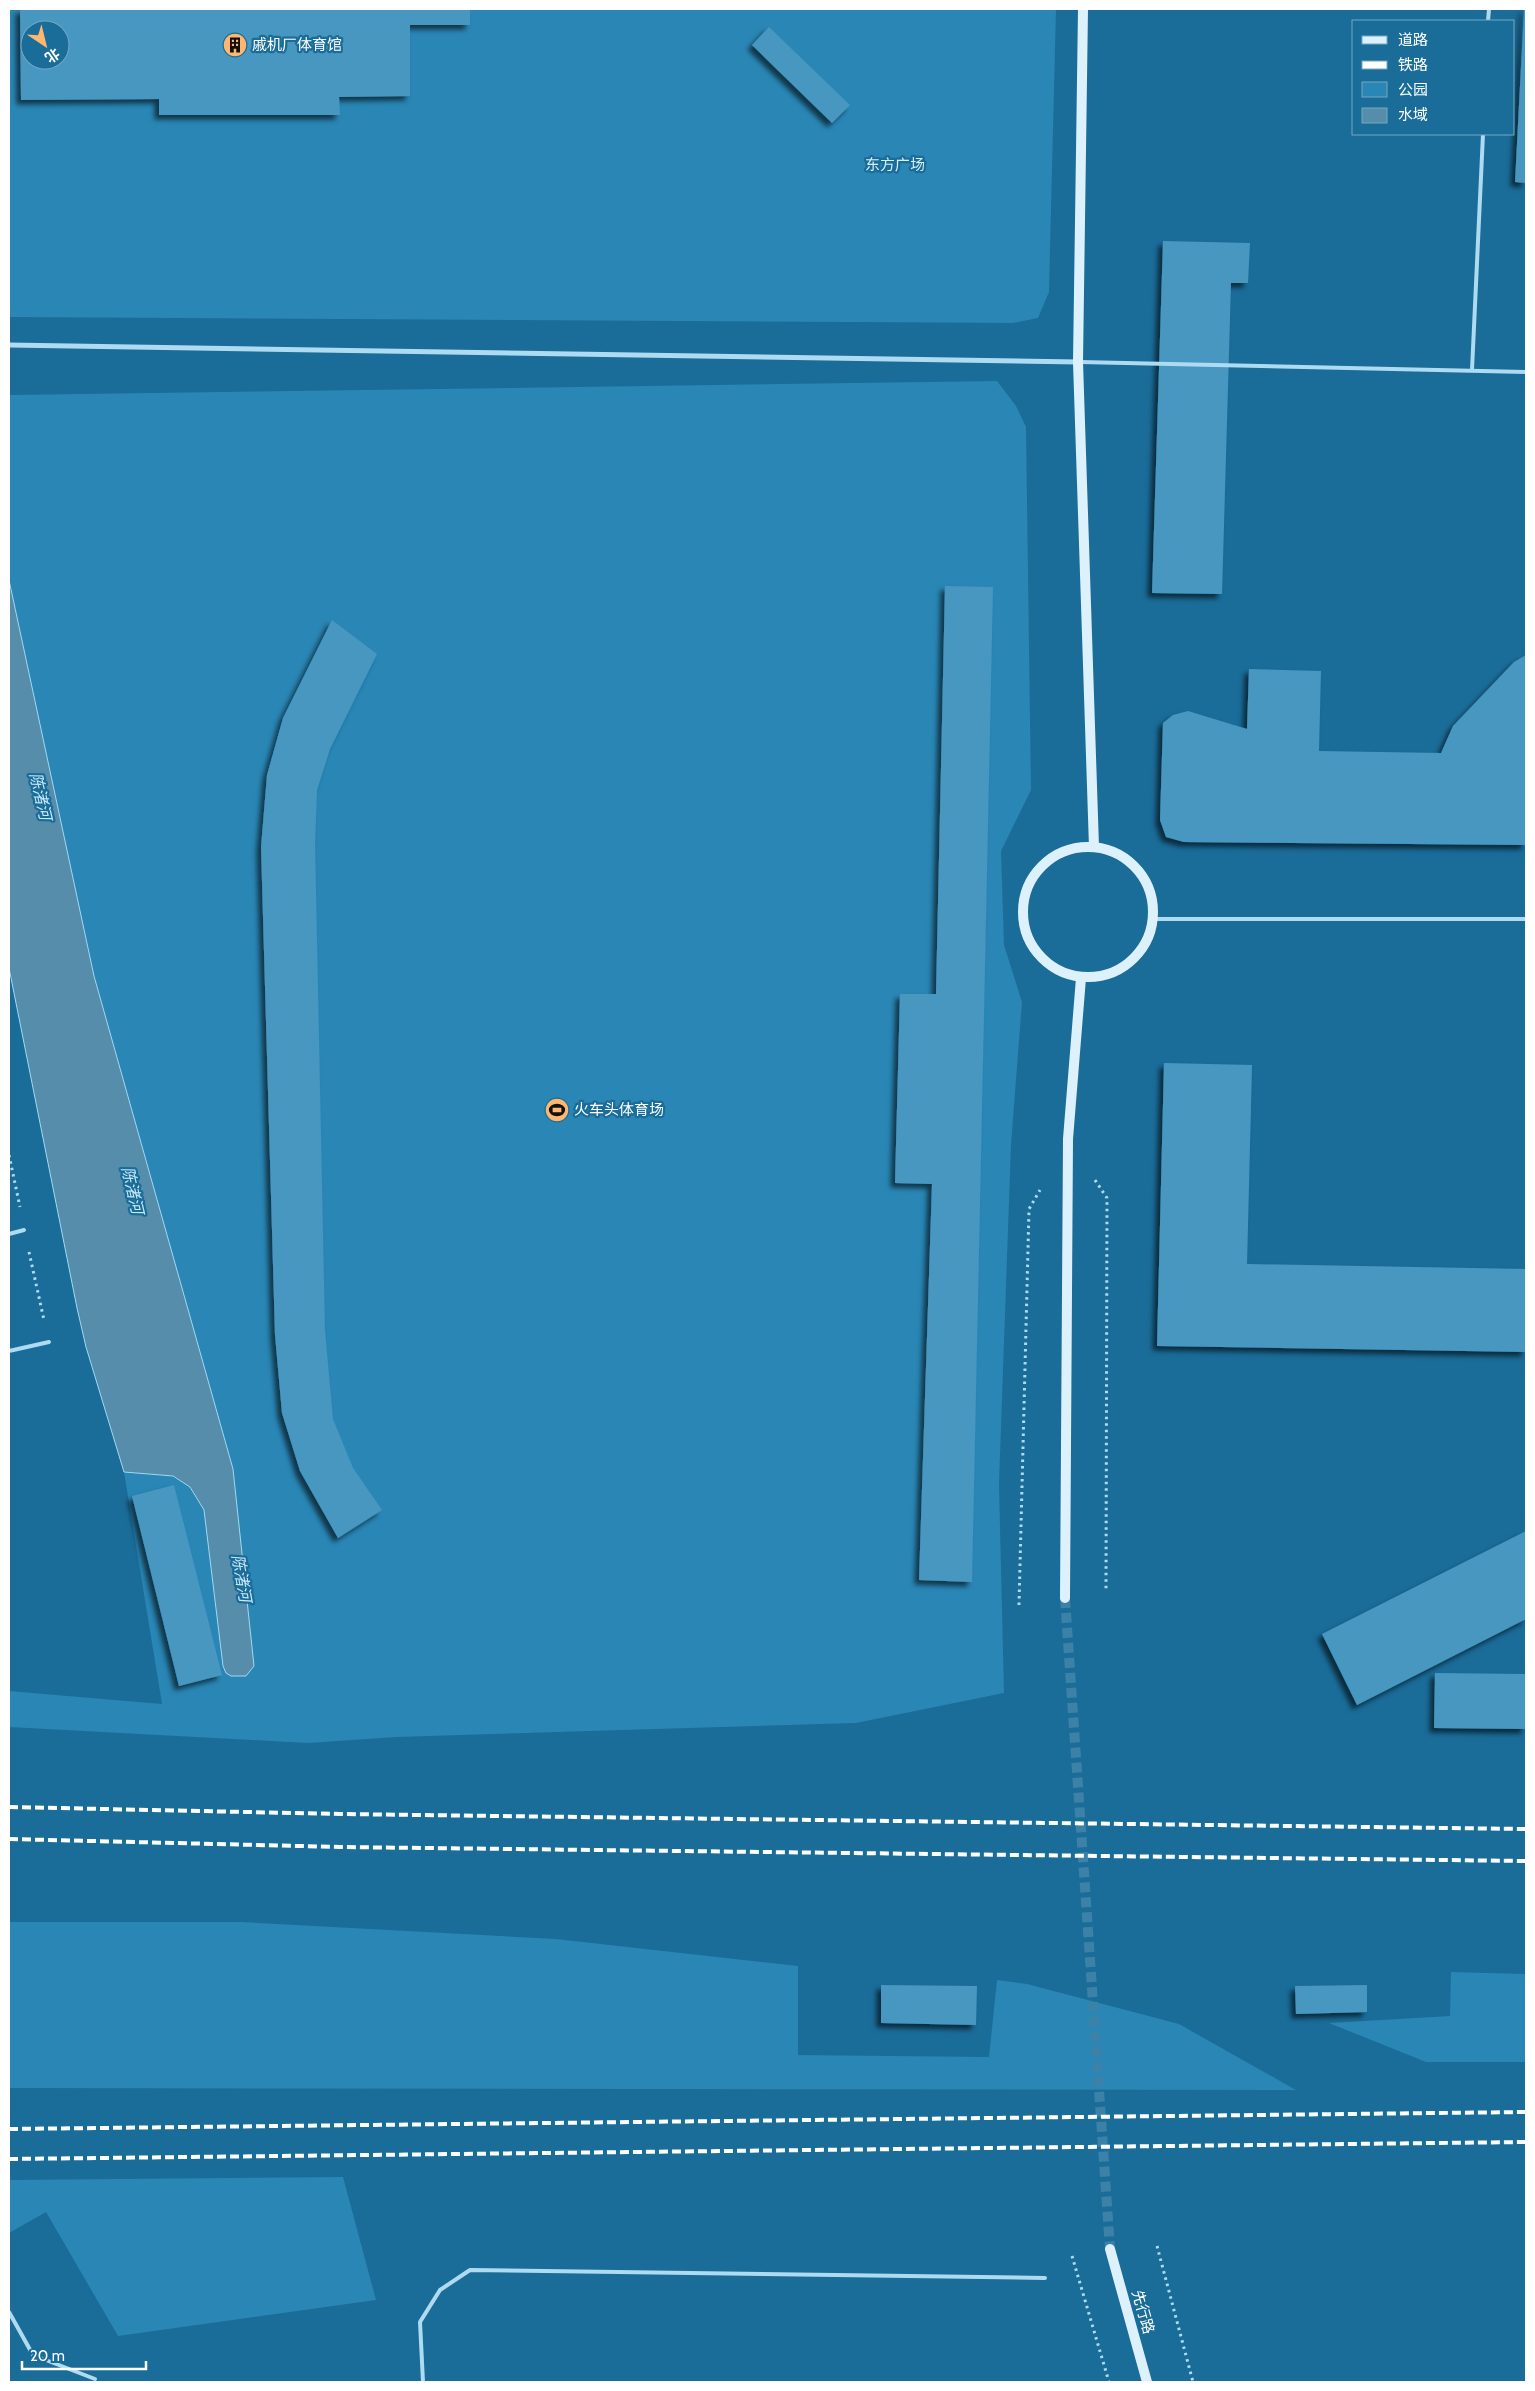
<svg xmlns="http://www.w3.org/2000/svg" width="1535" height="2391" font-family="Cabin,'Noto Sans SC',sans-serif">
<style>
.green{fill:#2986b5;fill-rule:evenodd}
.water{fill:#568dab;stroke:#a2d9f3}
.building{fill:#4797c1;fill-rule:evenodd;filter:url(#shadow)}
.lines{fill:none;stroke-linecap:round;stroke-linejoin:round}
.secondary-tunnel{stroke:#3c82a8;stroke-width:10;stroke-dasharray:10 5;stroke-linecap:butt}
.path{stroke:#afdbf1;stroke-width:3;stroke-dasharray:2.5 4;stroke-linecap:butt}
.lane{stroke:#afdbf1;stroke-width:4}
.street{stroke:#afdbf1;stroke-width:5}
.secondary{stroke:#ddf1fc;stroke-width:10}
.rail{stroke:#fff;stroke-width:4;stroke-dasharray:9 4;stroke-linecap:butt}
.labels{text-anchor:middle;stroke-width:4.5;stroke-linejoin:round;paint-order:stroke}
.poi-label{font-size:15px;fill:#fff;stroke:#1a6c99;text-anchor:start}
.park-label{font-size:15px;fill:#d6effc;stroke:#1a6c99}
.street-label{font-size:15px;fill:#fff;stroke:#1a6c99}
.water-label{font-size:16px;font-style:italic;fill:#c9e9f9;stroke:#1a6c99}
</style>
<defs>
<filter id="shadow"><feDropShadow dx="-4.5" dy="4.5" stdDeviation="2.5" flood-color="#0009"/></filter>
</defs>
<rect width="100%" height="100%" fill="#1a6c99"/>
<!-- green -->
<g class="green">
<path d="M9,9H1056L1049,292L1038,318L1013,323L9,317ZM30,30H60V60H30Z"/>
<polygon points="997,381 1016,406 1026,427 1031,790 1001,851 1004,945 1022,1002 1011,1145 999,1484 1004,1693 856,1723 397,1737 308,1743 9,1727 9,1691 162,1704 124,1472 172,1476 190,1487 204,1510 223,1666 226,1673 233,1469 94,976 9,580 9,395"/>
<polygon points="9,1922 241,1922 556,1939 798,1966 798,2055 989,2057 997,1980 1027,1984 1179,2024 1296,2090 9,2088"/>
<polygon points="1451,1972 1526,1974 1526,2062 1426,2062 1329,2023 1450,2016"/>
<polygon points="343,2177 376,2300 118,2336 46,2212 9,2233 9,2180"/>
</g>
<!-- water -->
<polygon class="water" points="9,580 94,976 233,1469 254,1666 246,1676 231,1676 226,1673 223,1666 204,1510 190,1487 173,1476 124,1472 86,1347 77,1308 9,968"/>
<!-- building -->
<g class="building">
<path d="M20,9H470V25H410V96L339,97L340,115H159V99L21,100ZM30,30H60V60H30Z"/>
<polygon points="1524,9 1526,9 1526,183 1515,182"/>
<polygon points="769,27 850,105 832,123 752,45"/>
<polygon points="1163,241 1250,243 1248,283 1231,283 1222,594 1152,593"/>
<polygon points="945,586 993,587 972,1582 919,1580 932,1184 895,1183 900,994 936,994"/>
<polygon points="332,620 377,654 330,749 317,790 315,843 325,1331 333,1419 353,1468 382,1510 338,1538 300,1471 282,1413 275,1335 261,847 267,775 283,718"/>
<polygon points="1526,655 1526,845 1184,842 1166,837 1160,820 1163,723 1173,715 1188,711 1247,729 1249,669 1321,671 1319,751 1441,753 1453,726 1514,662"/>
<polygon points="1164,1063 1252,1065 1247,1264 1526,1269 1526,1352 1157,1346"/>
<polygon points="174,1485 222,1675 179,1686 132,1496"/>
<polygon points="1526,1531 1526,1619 1357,1705 1322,1634"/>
<polygon points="1435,1673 1526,1674 1526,1729 1434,1728"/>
<polygon points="881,1985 977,1986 976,2025 881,2023"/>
<polygon points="1367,1985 1367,2012 1296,2014 1295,1986"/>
</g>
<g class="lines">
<!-- secondary-tunnel -->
<polyline class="secondary-tunnel" points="1065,1598 1110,2249"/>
<!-- path -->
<g class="path">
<polyline points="9,1155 20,1207"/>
<polyline points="1095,1180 1107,1198 1106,1590"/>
<polyline points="29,1252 44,1320"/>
<polyline points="1019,1605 1029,1209 1040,1190"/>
<polyline points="1157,2246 1193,2382"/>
<polyline points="1072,2256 1109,2382"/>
</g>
<!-- lane -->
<g class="lane">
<polyline points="1488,21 1489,9"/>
<polyline points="1080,362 1526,372"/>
<polyline points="1472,370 1483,134"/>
<polyline points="1154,919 1526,919"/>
<polyline points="9,1234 24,1230"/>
<polyline points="9,1351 49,1342"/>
<polyline points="9,2312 33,2355 95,2379"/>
<polyline points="423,2382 420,2322 440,2290 470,2270 1045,2278"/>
</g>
<!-- street -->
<polyline class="street" points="9,345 1078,362"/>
<!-- secondary -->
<g class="secondary">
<polyline points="1083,9 1078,362 1094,847"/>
<circle cx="1088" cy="912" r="65"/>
<polyline points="1065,1598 1068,1139 1081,978"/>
<polyline points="1110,2249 1147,2382"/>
</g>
<!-- rail -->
<g class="rail">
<polyline points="9,1807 341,1814 1526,1829"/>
<polyline points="9,1839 341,1847 1526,1861"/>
<polyline points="9,2129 1526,2112"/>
<polyline points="9,2159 1526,2142"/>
</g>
</g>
<!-- icons -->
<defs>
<g id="building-disc" transform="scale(1.25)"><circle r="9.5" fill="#ffb76f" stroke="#1a6c99"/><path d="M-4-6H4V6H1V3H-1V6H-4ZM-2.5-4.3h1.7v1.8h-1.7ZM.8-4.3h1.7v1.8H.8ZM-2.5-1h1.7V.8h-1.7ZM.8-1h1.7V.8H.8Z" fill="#111"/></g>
<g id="stadium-disc" transform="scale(1.25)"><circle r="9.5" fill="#ffb76f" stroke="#1a6c99"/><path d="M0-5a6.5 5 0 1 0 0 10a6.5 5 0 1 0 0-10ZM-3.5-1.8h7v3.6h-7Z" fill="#111"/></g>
</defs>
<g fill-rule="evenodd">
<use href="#building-disc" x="235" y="45"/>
<use href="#stadium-disc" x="557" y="1110"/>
</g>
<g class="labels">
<!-- poi labels -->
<g class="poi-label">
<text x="252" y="50">戚机厂体育馆</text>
<text x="574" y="1115">火车头体育场</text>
</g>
<!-- park labels -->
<g class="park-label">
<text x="895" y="170">东方广场</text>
</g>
<!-- street labels -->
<g class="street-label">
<text transform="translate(1143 2312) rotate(74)" y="5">先行路</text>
</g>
<!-- water labels -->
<g class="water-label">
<text transform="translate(41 796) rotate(77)" y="6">陈渚河</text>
<text transform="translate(133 1190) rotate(77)" y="6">陈渚河</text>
<text transform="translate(242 1578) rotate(80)" y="6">陈渚河</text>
</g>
</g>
<!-- border -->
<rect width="1535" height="2391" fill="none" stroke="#ffffff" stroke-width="20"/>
<!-- legend -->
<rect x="1352" y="20" width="162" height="115" fill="#1a6c99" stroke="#76a7c2"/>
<rect x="1362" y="36" width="25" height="8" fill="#ddf1fc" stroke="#76a7c2"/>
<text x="1398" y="45" font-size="15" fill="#ffffff">道路</text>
<rect x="1362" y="61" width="25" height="8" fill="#ffffff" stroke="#76a7c2"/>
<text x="1398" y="70" font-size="15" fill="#ffffff">铁路</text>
<rect x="1362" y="82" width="25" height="15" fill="#2986b5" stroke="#76a7c2"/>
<text x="1398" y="95" font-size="15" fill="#ffffff">公园</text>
<rect x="1362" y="108" width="25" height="15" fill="#568dab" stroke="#76a7c2"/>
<text x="1398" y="120" font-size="15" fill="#ffffff">水域</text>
<!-- north arrow -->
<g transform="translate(45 45) rotate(145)"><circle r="24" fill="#1a6c99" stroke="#76a7c2"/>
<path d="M0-4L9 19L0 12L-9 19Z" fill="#ffb76f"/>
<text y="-8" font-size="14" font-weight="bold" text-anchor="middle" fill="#ffffff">北</text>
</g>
<!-- scale -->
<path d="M22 2361v8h124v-8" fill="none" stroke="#ffffff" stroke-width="2.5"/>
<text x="30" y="2361" font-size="15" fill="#ffffff" stroke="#1a6c99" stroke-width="4" paint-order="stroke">20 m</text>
</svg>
